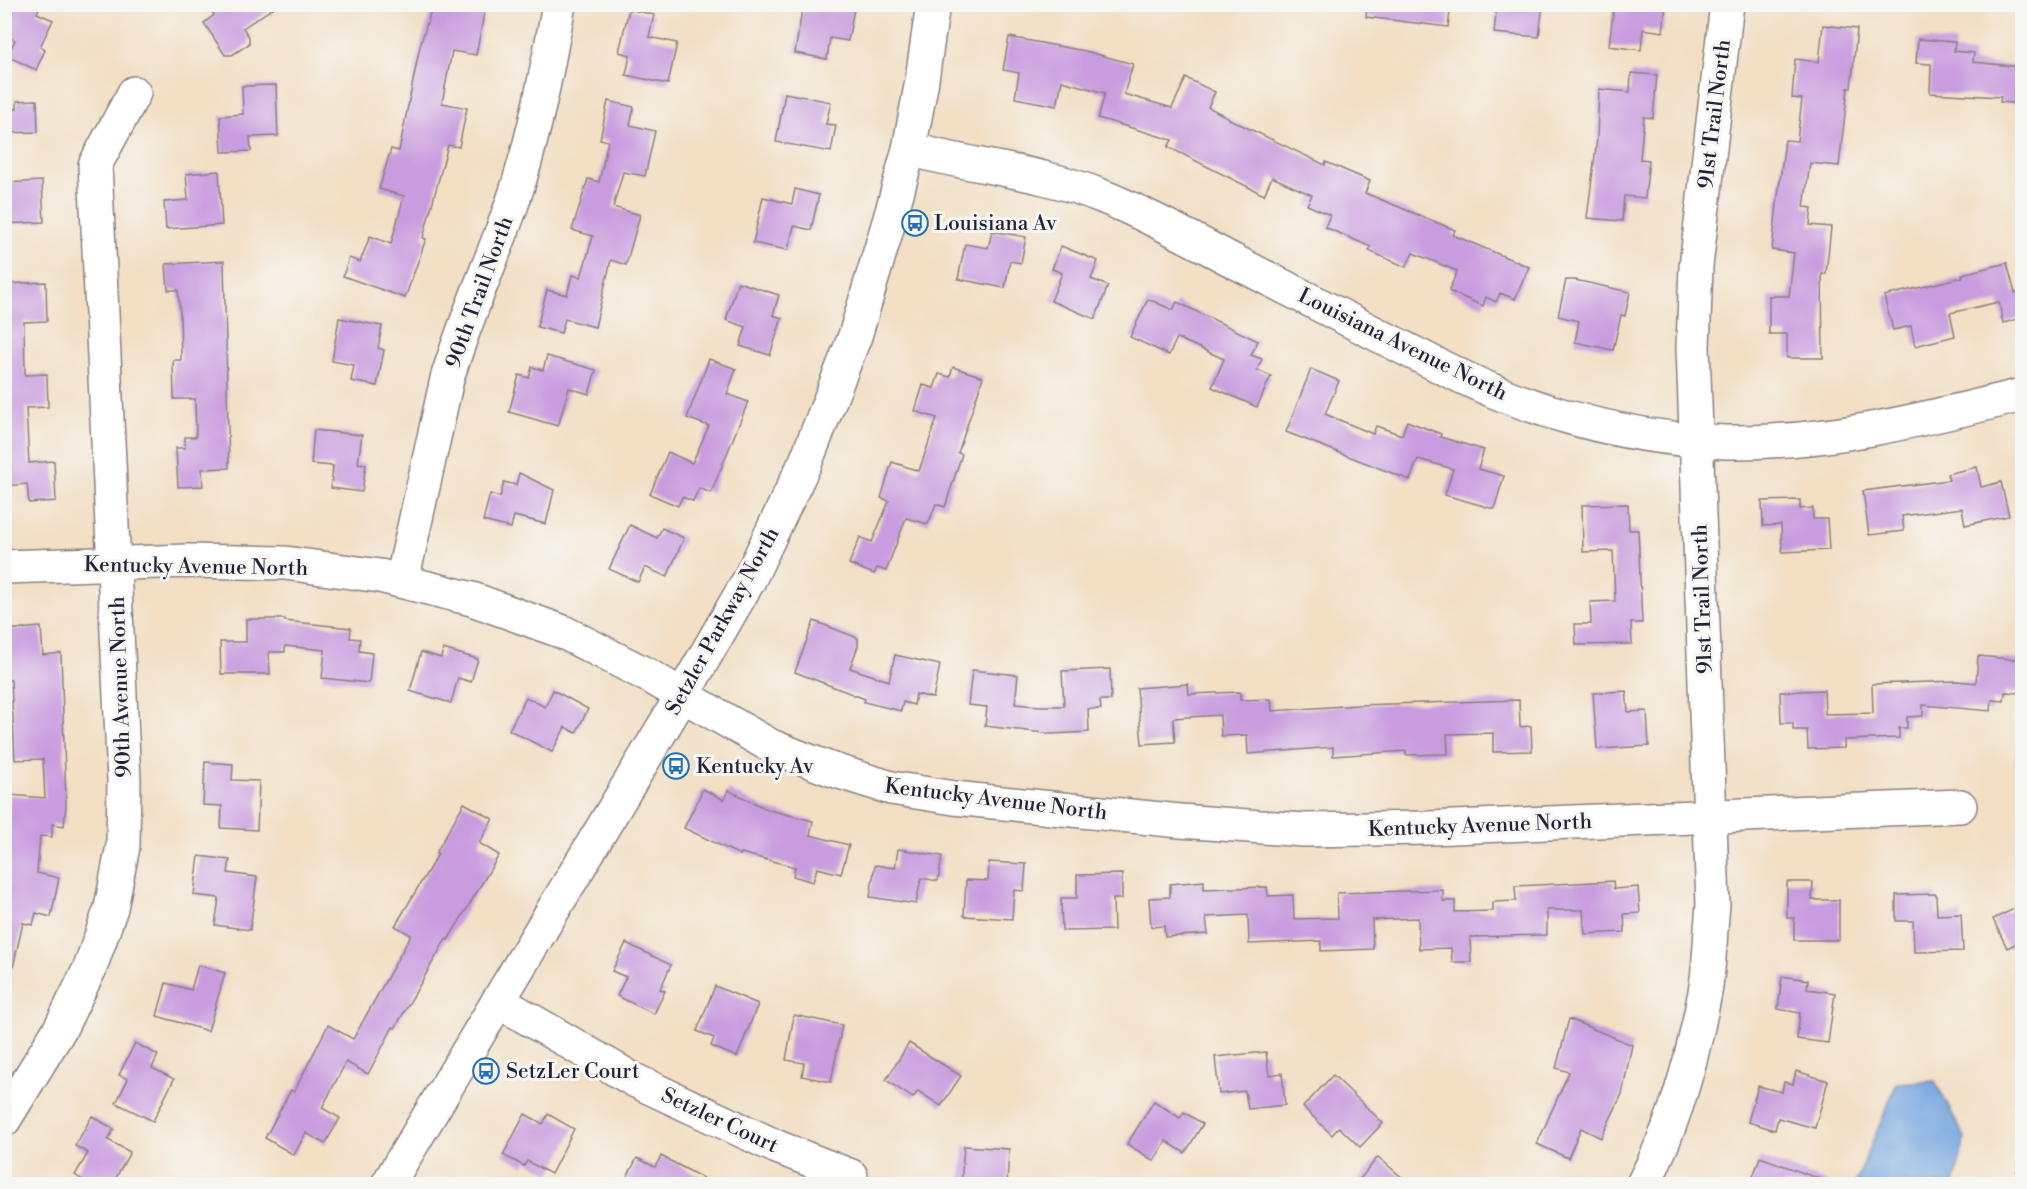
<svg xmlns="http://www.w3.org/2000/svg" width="2027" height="1189" font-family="'Libre Bodoni',serif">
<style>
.water{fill:#74a5df;stroke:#4b648d;stroke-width:1.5}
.building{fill:#c99cdf}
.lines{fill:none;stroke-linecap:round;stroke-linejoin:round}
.minor-casing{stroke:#8a8080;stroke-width:36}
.path{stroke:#8a8080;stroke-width:4;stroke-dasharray:1.5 4.5;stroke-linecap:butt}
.minor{stroke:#fff;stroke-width:33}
.labels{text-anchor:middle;stroke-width:6;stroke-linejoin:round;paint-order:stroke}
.street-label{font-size:21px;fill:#22223b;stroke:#f6f6f2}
.poi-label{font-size:21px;fill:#22223b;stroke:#f6f6f2;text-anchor:start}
</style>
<rect width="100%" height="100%" fill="#f6f6f2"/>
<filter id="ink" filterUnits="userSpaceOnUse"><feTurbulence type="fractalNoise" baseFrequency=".0167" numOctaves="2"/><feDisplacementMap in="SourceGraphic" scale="12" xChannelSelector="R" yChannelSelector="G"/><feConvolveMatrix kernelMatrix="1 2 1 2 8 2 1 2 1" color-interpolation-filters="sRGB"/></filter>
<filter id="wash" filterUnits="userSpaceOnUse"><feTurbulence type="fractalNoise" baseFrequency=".008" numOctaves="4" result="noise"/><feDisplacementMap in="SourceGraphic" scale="24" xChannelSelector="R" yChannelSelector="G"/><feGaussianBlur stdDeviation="1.35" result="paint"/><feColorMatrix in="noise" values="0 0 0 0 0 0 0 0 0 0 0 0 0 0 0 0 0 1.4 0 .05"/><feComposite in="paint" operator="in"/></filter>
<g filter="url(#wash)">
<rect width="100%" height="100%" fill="#f2dfc4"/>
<!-- water -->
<polygon class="water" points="1935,1081 1965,1138 1954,1184 1855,1184 1897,1083"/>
<g id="blocks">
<!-- building -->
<g class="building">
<polygon points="4,4 41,4 37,13 53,20 40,47 45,50 36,70 7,56 15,40 4,35"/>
<polygon points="207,4 279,4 243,28 249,37 249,44 232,55 225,55 204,23 214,15"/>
<polygon points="433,4 486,4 476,55 452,51 442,103 467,108 459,147 448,145 423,238 426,239 405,298 343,276 349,258 360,262 370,236 391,244 404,196 379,189 391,149 399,151 420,46"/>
<polygon points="803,4 855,4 848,41 830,38 827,59 795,53"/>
<polygon points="1367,4 1451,4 1448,27 1366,17"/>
<polygon points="1497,4 1543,4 1539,37 1494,33"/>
<polygon points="1614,4 1666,4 1663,32 1643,29 1641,50 1609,46"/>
<polygon points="629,9 654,15 649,37 677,43 668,84 626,75 630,55 619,52"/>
<polygon points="1823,25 1857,29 1851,88 1848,88 1839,166 1810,163 1804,207 1812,208 1810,225 1831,227 1826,274 1822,274 1823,358 1787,358 1787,334 1769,334 1769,296 1789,296 1794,253 1772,250 1777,204 1785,140 1797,141 1802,99 1792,98 1795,59 1819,62"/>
<polygon points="1009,37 1085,51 1133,64 1124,94 1172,108 1186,78 1215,92 1208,107 1229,118 1229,119 1325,165 1326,162 1370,181 1365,193 1455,230 1453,235 1529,267 1515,299 1500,293 1496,302 1486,297 1483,306 1449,291 1457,271 1413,253 1406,267 1369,251 1371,247 1325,227 1330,215 1307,205 1312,195 1272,177 1264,195 1168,147 1172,140 1098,118 1105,93 1062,81 1057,106 1015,98 1019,73 1003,70"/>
<polygon points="1918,39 1955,42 1954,51 1974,53 1973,62 2022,67 2022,104 2000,102 2001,97 1930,93 1931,64 1916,63"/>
<polygon points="1631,73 1657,75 1653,118 1644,117 1640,159 1649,160 1645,198 1624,196 1622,221 1587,218 1597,139 1599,89 1630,92"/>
<polygon points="276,85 278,136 250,137 251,151 222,152 220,116 243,114 242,86"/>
<polygon points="785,93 831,102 826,124 836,125 831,152 776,142"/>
<polygon points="37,100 38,132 4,133 4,109 17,109 17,101"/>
<polygon points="608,101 634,107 630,125 655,131 645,176 623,172 613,207 640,215 626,265 611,260 595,327 565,319 561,333 537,327 547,290 567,295 572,275 581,277 593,236 572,230 588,179 599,182 608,141 600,139"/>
<polygon points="219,171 222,225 166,229 164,202 188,200 186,174"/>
<polygon points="42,181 44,222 4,224 4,183"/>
<polygon points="795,189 819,195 811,230 794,226 788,250 753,243 763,197 792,204"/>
<polygon points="992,231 1026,237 1021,263 1010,261 1005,288 958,279 965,244 988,248"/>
<polygon points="1061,246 1098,261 1091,279 1108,286 1095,319 1051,301 1062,273 1052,269"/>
<polygon points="224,261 229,468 202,469 203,486 178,487 176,448 185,448 185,437 196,437 195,399 174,399 173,360 181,360 180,314 178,290 168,290 166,264"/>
<polygon points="2007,263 2015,293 2022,292 2022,318 2003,323 1999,302 1950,313 1955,336 1915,346 1911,326 1893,330 1884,296 1963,277 1962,274"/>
<polygon points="1566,280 1575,280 1630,292 1625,316 1621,315 1613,350 1575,342 1579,321 1558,316"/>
<polygon points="46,282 47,321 24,322 25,375 47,374 48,407 26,408 29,463 54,461 56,501 29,503 27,484 4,486 4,284"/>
<polygon points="738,282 779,295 773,315 782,318 770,355 740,346 746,327 726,320"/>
<polygon points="1148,299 1173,310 1177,302 1258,341 1251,355 1262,359 1257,370 1271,376 1257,407 1212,387 1224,359 1177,338 1169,355 1130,337"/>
<polygon points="339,318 382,326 378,348 384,350 377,386 351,381 354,365 332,361"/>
<polygon points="547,356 596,370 589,394 569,388 558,426 509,412 519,375 529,378 532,367 543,370"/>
<polygon points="709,359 736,369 727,394 748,402 711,493 699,488 693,501 682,497 678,506 650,494 668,452 692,463 709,426 687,418"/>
<polygon points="953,367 983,377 958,453 962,454 945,507 936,504 928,524 906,518 886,571 877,568 874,574 849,564 860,537 872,542 889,501 881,498 892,462 919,471 937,418 915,411 923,385 934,388 939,374 950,377"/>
<polygon points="1311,369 1339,381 1325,414 1373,434 1376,426 1402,435 1407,421 1441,434 1440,437 1484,450 1478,469 1504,476 1494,509 1445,495 1453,469 1418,459 1410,480 1286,432"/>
<polygon points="314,430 362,435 358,463 366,464 362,492 331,488 333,466 311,464"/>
<polygon points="1977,467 1981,487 2001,482 2009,516 1965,525 1962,508 1902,516 1904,531 1869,535 1863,491 1949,480 1947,474"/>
<polygon points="519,473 554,490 546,524 514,516 511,528 483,521 490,494 500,497 504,482 516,485"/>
<polygon points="1800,500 1800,509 1813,508 1813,519 1827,519 1829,550 1782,552 1781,525 1763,526 1762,501"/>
<polygon points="1628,504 1629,530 1638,530 1642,623 1631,623 1632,644 1576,645 1575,624 1591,624 1590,602 1615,601 1613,551 1583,552 1582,505"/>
<polygon points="630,525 657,538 662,528 684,538 667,577 645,567 638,582 609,569"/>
<polygon points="246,619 285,619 285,621 351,628 350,638 360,639 359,651 372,653 369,683 322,678 325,650 285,646 285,652 269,652 270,674 221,674 220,642 246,642"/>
<polygon points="814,621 858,638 858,646 850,668 889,681 895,655 940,665 933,698 916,694 914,705 903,702 901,711 864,702 865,699 795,672"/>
<polygon points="41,627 43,655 61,653 66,805 64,826 52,824 52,837 40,836 37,873 59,878 51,917 36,913 33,925 23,923 13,967 4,966 4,823 7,824 10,795 45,798 43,759 15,760 11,680 7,680 4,630"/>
<polygon points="443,649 478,659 471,682 458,678 451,703 410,691 421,652 441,658"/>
<polygon points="1978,656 2022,660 2020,693 2005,692 2004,701 1992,700 1991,711 1923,705 1923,716 1907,717 1907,728 1899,728 1899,738 1844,740 1844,748 1808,749 1807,730 1793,730 1793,723 1781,723 1780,692 1824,690 1825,714 1873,713 1872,684 1957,681 1976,683"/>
<polygon points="1110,669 1111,700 1100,700 1101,709 1088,709 1089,732 1052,734 985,726 987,707 968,705 972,670 1018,675 1015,704 1039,706 1064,706 1062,671"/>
<polygon points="1188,684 1189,694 1240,692 1240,700 1271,699 1272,711 1358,705 1519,700 1520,727 1531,726 1532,751 1493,752 1493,733 1447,734 1448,754 1406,755 1406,751 1333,756 1333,747 1248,754 1247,735 1221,736 1220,715 1173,718 1175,742 1142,744 1137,688"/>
<polygon points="553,690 588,709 576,733 565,727 552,752 509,730 526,697 545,707"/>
<polygon points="1626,691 1628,712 1647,711 1649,746 1597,749 1593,693"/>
<polygon points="205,762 233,764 232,780 259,781 257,830 221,828 222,806 203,805"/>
<polygon points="703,789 724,800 728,790 769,810 813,821 810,835 849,845 841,874 817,868 813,882 793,876 795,867 741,853 740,855 684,828"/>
<polygon points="464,803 493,819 479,843 499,855 448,940 446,939 395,1028 393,1027 368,1074 346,1062 322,1108 340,1118 325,1144 306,1133 294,1155 265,1138 291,1090 294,1092 328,1025 353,1039 411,935 395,926 438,854 436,853"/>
<polygon points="898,849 942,856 938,881 921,878 916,904 870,897 875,865 895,868"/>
<polygon points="199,856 230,860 228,873 257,877 250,930 215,925 219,898 194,895"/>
<polygon points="989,862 1026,864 1024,891 1014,890 1012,919 964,916 966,880 988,881"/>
<polygon points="1122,874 1122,899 1113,899 1114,930 1062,931 1061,898 1077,898 1077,875"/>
<polygon points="1204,881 1204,889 1267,887 1268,896 1293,895 1294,919 1338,918 1337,893 1443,890 1443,901 1455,901 1455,912 1493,911 1493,902 1516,901 1515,886 1613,881 1614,889 1638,887 1640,913 1624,914 1625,932 1585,934 1583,910 1547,910 1547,935 1470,937 1471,962 1452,962 1451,948 1419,949 1418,918 1372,920 1373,949 1321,951 1321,941 1249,944 1248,915 1206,917 1208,934 1165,937 1164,926 1151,927 1149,898 1170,897 1170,884"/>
<polygon points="1787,882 1813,882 1812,900 1839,900 1839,940 1794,940 1794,918 1787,918"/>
<polygon points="1936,894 1937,915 1961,914 1963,951 1914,952 1913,921 1896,921 1896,895"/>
<polygon points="2022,905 2022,941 2007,948 1993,919"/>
<polygon points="626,943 671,965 660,989 665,991 654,1014 617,996 626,977 612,971"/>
<polygon points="198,965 225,973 208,1031 157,1016 166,983 191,990"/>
<polygon points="1782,976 1808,980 1807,989 1835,993 1828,1043 1797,1039 1800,1013 1778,1009"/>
<polygon points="715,986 758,1004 737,1057 711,1046 714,1038 697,1031"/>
<polygon points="794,1015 842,1025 831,1082 802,1076 804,1063 786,1060"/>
<polygon points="1569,1019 1632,1045 1622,1094 1601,1138 1581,1128 1568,1158 1537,1144 1569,1072 1556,1068"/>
<polygon points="135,1043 158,1055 152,1068 174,1079 153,1121 116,1103 128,1079 119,1075"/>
<polygon points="909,1043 961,1076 941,1106 918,1091 913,1098 886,1080"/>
<polygon points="1266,1052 1269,1075 1282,1073 1285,1105 1248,1109 1245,1091 1219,1094 1215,1057"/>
<polygon points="1796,1071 1828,1081 1815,1128 1778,1118 1775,1130 1748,1122 1758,1086 1782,1092 1784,1082 1793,1084"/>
<polygon points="1333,1075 1383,1123 1360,1147 1339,1127 1332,1135 1303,1107"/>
<polygon points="1154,1101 1180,1118 1184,1112 1203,1124 1185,1153 1166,1141 1154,1161 1127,1144"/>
<polygon points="525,1114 543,1124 548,1114 574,1129 551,1174 527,1161 524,1166 503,1155"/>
<polygon points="92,1116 114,1129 108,1140 130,1152 112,1185 90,1185 75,1175 88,1153 75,1146"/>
<polygon points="964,1146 1009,1149 1007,1185 961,1185"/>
<polygon points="661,1156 716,1185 623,1185 637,1158 655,1167"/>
<polygon points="1378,1157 1411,1185 1355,1185"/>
<polygon points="1760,1157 1828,1182 1827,1185 1750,1185"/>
</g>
</g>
</g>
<g filter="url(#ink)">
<use href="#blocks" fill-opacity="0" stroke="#8a8080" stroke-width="1.5"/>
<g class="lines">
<!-- minor casing -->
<g class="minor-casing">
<g id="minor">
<path d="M909,149C973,167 1041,171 1104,197C1146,214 1186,236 1226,257C1279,284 1331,311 1384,338C1424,358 1464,380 1506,396C1575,423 1652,440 1726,442C1827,444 1925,419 2022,395"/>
<polyline points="4,567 189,561 285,563 380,576 472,599 563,632 649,676 771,746 830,769 891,788 954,798 1180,821 1304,830 1429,828 1960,806"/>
<path d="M402,581L447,379C465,319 491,263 512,204C534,139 547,71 559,4"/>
<polyline points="498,1001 634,1080 777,1147 851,1176"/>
<polyline points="4,1120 61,1027 90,968 111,908 123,846 124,780 95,165 134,93"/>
<polyline points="388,1184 682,696 749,580 806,461 855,336 891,215 909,149 921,86 933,4"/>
<path d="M1643,1184C1675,1125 1693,1058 1705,992C1710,964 1710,934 1713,905L1693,347L1696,266L1727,4"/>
</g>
</g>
<!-- path -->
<polyline class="path" points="2016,1184 2022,1141"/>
<!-- minor -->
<use href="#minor" class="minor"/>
</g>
</g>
<!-- icons -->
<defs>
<g id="bus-ring" transform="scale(1.35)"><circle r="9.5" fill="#f6f6f2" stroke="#1f6fb2" stroke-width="1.5"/><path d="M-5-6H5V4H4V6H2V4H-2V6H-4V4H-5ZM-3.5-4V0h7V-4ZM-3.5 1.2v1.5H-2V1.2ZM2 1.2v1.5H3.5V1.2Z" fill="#1f6fb2"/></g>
</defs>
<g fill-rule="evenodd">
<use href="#bus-ring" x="915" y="223"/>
<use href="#bus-ring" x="676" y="766"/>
<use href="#bus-ring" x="486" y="1071"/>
</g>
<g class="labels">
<!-- street labels -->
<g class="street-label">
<text transform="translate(1714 114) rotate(-83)" y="7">91st Trail North</text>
<text transform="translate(479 292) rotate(-70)" y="7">90th Trail North</text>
<text transform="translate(1403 344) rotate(26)" y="7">Louisiana Avenue North</text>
<text transform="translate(196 566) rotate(1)" y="7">Kentucky Avenue North</text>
<text transform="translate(1702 599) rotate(-92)" y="7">91st Trail North</text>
<text transform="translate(722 621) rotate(-61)" y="7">Setzler Parkway North</text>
<text transform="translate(120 687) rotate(-92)" y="7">90th Avenue North</text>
<text transform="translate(996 799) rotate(7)" y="7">Kentucky Avenue North</text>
<text transform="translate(1480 825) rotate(-2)" y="7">Kentucky Avenue North</text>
<text transform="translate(720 1120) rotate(25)" y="7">Setzler Court</text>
</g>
<!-- poi labels -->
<g class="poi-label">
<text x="934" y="230">Louisiana Av</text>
<text x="696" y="773">Kentucky Av</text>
<text x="506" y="1078">SetzLer Court</text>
</g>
</g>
<!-- margin -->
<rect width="2027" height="1189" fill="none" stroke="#f6f6f2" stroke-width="24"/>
</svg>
